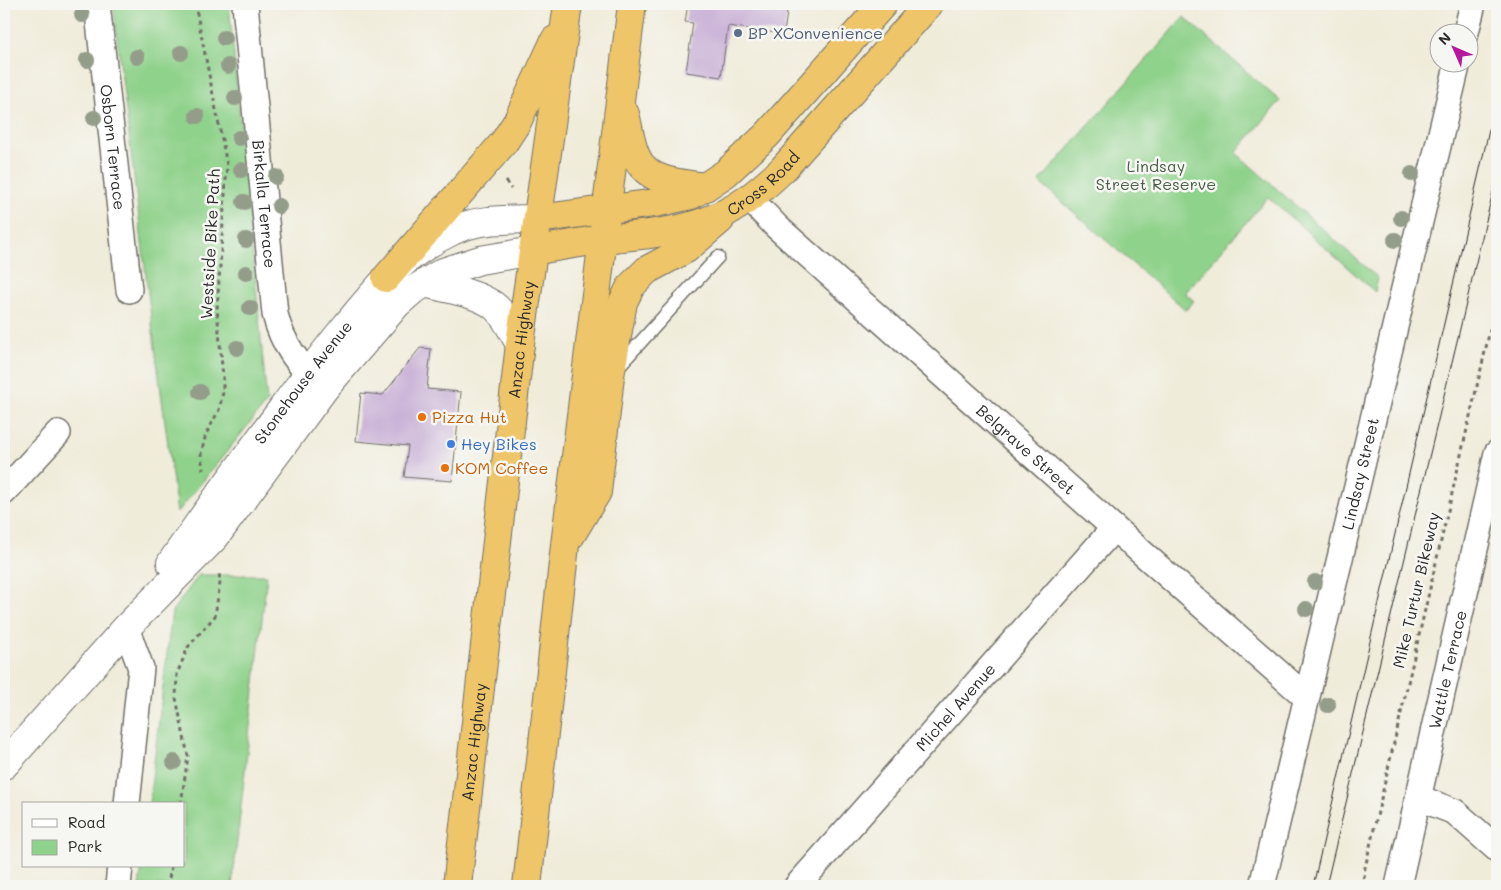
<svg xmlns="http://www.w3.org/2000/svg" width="1501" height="890" font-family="Mali,sans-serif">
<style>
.green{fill:#8fd28b;stroke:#5d7e5b}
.building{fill:#c5aad4}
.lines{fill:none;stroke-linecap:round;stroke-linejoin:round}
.service-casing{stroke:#706f68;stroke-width:15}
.minor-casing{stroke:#706f68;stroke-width:28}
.tertiary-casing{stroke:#706f68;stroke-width:30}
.trunk-casing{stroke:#706f68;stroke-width:30}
.path{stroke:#706f68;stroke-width:3;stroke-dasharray:4 4;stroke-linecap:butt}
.service{stroke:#fff;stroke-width:12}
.minor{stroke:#fff;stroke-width:25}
.tertiary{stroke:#fff;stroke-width:28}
.trunk{stroke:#eec569;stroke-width:28}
.tram{stroke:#2b2b2b;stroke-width:1}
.tree{fill:#949d8a}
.service-dot{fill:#5c6f8a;stroke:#f6f6f2;stroke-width:2}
.food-dot{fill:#e8710a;stroke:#f6f6f2;stroke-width:2}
.shop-dot{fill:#3f7fe0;stroke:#f6f6f2;stroke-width:2}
.labels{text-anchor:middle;stroke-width:5;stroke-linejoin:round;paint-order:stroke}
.service-label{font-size:16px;fill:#4e5e75;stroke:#f6f6f2;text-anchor:start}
.street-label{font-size:16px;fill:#2b2b2b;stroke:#f6f6f2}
.park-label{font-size:16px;fill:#495d48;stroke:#f6f6f2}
.food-label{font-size:16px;fill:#c56008;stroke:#f6f6f2;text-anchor:start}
.shop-label{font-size:16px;fill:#366cbe;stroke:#f6f6f2;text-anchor:start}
</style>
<rect width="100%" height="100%" fill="#f6f6f2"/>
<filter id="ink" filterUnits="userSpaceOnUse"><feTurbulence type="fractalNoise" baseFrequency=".02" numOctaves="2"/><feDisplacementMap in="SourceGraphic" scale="10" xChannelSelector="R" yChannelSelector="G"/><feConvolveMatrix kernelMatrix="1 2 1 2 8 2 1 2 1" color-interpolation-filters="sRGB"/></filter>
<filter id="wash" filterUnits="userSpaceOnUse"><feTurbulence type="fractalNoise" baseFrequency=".0096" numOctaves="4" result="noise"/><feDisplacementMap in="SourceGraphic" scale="20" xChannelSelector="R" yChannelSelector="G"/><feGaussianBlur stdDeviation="1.12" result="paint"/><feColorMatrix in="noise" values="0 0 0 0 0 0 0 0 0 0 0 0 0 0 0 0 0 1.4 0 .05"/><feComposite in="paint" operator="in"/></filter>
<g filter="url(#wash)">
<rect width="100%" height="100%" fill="#f0ecda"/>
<!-- green -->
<g class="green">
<polygon points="113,4 229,4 267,402 177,513 151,317"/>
<polygon points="1184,17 1280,101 1236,153 1378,278 1375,292 1268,197 1185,293 1194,301 1186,310 1039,182"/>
<polygon points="199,575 267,575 232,886 139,886 142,866 184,866 184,804 149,804 172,611"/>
</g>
<g id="blocks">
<!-- building -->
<g class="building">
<polygon points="688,4 788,4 784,34 728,26 721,77 686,72 693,23 685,22"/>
<polygon points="420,348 431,349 427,389 461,392 452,481 404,477 408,446 356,441 361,393 383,395"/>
</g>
</g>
</g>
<g filter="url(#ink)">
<use href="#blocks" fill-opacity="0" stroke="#706f68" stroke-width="1"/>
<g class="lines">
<!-- service casing -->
<g class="service-casing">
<polyline id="service" points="617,368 718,257"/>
</g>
<!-- minor casing -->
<g class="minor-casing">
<g id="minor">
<path id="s1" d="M97,4L129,290"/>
<path id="s2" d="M245,4L275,314C282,344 299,366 322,387"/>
<polyline points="1466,32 1473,4"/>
<path id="s3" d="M749,198L777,227L1114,528L1306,697"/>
<polyline points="4,492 58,433"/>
<polyline points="126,628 141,668 127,804"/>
<polyline points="1419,798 1455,812 1497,849"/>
<polyline points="118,886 120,866"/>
<path id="s4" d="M797,886L1114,528"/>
<path id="s5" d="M1262,886L1458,62"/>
<path id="s6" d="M1398,886L1497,453"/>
</g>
</g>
<!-- tertiary casing -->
<g class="tertiary-casing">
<g id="tertiary">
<path d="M425,283C447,289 474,292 493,305C505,314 512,331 520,344"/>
<path id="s7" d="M171,563C206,512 242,463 279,413C301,383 323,354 346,326C380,285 403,254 452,231C478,218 509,220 538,219"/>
<polyline points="4,765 126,628 215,537 324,389 397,304 412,291 443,272 480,260 533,251"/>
</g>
</g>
<!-- trunk casing -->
<g class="trunk-casing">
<g id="trunk">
<path d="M625,114C629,128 630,143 636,156C647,183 680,183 705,187"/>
<polyline points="538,219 655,203 691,195 705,187 726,173 767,135 883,4"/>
<path id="s8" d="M533,251C557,247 581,242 605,239C639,235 674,233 706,221C736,211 760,191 782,170L929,4"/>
<polyline points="386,278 504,142 517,122 555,40"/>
<polyline points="571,535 597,492 610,376 623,302 631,286 647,270 686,249 720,220"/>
<path id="s9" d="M457,886L520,344L568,4"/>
<polyline points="527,886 565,545 632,4"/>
</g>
</g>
<!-- path -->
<g class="path">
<polyline points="195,4 227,165 217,309 223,378 223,392 219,410 206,434 201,454 203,470"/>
<polyline points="506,181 511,189"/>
<polyline points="181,804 188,756 176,698 177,674 188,647 215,616 220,583 219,572"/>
<polyline points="168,886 171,866"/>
<polyline points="1365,886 1364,872 1497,300"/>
</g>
<!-- service -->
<use href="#service" class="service"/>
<!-- minor -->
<use href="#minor" class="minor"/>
<!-- tertiary -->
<use href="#tertiary" class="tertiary"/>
<!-- trunk -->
<use href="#trunk" class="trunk"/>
<!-- tram -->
<g class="tram">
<polyline points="1313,886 1497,96"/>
<polyline points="1326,886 1497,175"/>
</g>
</g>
<!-- trees -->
<g class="tree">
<circle cx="82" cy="15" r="8"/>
<circle cx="224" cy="38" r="8"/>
<circle cx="181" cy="53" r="8"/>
<circle cx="137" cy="57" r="8"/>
<circle cx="87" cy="60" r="8"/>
<circle cx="228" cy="66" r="8"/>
<circle cx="235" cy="98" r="8"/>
<circle cx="197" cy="116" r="8"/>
<circle cx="94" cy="118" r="8"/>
<circle cx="239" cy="138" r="8"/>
<circle cx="241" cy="170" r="8"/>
<circle cx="1412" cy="174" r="8"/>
<circle cx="276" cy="177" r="8"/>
<circle cx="244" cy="202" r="8"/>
<circle cx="279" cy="206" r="8"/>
<circle cx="1401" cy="218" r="8"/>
<circle cx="246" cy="240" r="8"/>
<circle cx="1395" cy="240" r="8"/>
<circle cx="246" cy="273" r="8"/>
<circle cx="250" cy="308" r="8"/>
<circle cx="237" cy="348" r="8"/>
<circle cx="200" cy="392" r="8"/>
<circle cx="1315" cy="582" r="8"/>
<circle cx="1306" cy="609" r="8"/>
<circle cx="1328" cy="705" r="8"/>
<circle cx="174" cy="762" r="8"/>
</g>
</g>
<!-- markers -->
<circle class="service-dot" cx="738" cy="33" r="5"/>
<g class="food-dot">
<circle cx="422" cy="417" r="5"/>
<circle cx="445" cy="468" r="5"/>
</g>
<circle class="shop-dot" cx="451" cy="444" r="5"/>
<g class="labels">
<!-- service labels -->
<g class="service-label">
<text x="748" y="39">BP XConvenience</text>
</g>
<!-- street labels -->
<g class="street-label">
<text dy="6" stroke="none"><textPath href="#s1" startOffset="144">Osborn Terrace</textPath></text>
<text dy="6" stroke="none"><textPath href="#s8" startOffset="245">Cross Road</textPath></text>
<text dy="6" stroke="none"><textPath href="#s2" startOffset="201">Birkalla Terrace</textPath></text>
<text transform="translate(210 244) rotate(-87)" y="6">Westside Bike Path</text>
<text dy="6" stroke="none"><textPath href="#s9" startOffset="550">Anzac Highway</textPath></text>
<text dy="6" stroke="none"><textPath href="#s7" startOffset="224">Stonehouse Avenue</textPath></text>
<text dy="6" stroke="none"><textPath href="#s3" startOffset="374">Belgrave Street</textPath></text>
<text dy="6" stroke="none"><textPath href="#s5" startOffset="424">Lindsay Street</textPath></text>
<text transform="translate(1416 590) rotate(-77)" y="6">Mike Turtur Bikeway</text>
<text dy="6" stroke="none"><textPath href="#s6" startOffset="222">Wattle Terrace</textPath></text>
<text dy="6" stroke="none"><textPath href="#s4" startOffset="239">Michel Avenue</textPath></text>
<text dy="6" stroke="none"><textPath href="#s9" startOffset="145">Anzac Highway</textPath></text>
</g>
<!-- park labels -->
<g class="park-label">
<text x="1156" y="172">Lindsay<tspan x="1156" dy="18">Street Reserve</tspan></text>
</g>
<!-- food labels -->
<g class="food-label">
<text x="432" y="423">Pizza Hut</text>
<text x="455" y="474">KOM Coffee</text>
</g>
<!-- shop labels -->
<g class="shop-label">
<text x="461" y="450">Hey Bikes</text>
</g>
</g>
<!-- margin -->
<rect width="1501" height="890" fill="none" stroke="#f6f6f2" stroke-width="20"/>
<!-- legend -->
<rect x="22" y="802" width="162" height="65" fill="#f6f6f2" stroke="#a5a5a2"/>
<rect x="32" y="819" width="25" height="8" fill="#ffffff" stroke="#a5a5a2"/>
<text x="68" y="828" font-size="15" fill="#2b2b2b">Road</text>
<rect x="32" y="840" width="25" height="15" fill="#8fd28b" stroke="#a5a5a2"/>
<text x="68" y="852" font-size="15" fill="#2b2b2b">Park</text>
<!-- north arrow -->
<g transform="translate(1454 48) rotate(315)"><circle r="24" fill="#f6f6f2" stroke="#a5a5a2"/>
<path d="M0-4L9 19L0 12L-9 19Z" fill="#b5179e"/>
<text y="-8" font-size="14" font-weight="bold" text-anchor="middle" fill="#2b2b2b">N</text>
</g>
</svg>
